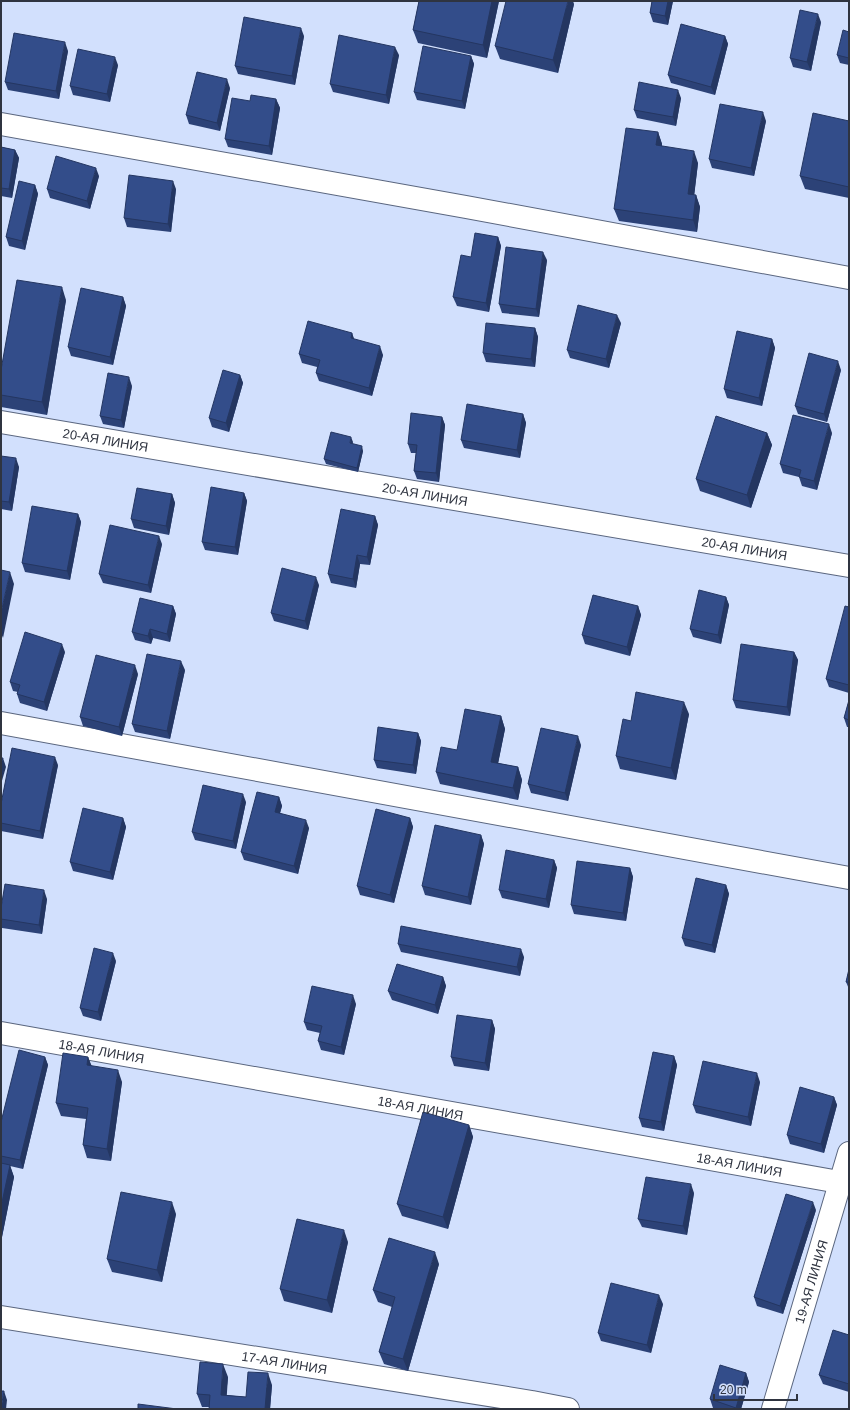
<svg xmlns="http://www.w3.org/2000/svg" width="850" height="1410" font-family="Arial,sans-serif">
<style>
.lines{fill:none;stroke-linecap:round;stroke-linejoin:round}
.street-casing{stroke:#5a667f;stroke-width:24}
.street{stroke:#fff;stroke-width:22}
.wall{fill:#2c4277}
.shaded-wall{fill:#243661}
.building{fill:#334d8a;stroke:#243661}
.labels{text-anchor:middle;stroke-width:4;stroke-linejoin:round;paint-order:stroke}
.street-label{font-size:13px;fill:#2f3440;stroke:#d2e0fd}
</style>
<rect width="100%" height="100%" fill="#d2e0fd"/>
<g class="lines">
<!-- street casing -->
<g class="street-casing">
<g id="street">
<polyline points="1,124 466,207 849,278"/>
<path id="s1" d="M1,422L849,566"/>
<polyline points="1,723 849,878"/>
<path id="s2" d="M1,1033L839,1182"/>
<path id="s3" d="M1,1317L532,1402L568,1409"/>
<path id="s4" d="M773,1409L849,1153"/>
</g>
</g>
<!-- street -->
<use href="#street" class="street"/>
</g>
<!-- wall -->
<g class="wall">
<polygon points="419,1 499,1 487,58 418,43 413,30"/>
<polygon points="652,1 673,1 668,25 653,22 650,13"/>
<polygon points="574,4 558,73 500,59 495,46"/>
<polygon points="821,22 811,71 793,67 790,58"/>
<polygon points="849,32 849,65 840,63 837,55"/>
<polygon points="304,36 295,85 238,74 235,66"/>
<polygon points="725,36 728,44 715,95 671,83 668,75"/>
<polygon points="68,51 59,99 8,90 5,82"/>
<polygon points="399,55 389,104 333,92 330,84"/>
<polygon points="471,56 474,64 465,109 417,100 414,92"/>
<polygon points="118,65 110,102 73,95 70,86"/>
<polygon points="230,88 220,131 189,124 186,115"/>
<polygon points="681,98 676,126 637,118 634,110"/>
<polygon points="276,99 280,108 272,155 228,147 225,139 250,101"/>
<polygon points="766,121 754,176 712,168 709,159"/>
<polygon points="849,121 849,198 805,189 800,176"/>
<polygon points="658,132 662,144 662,146 698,163 694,195 696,195 700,207 697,232 619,221 614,209"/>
<polygon points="1,147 15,150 19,158 12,198 1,196"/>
<polygon points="99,176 90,209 50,198 47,189"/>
<polygon points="35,185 38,194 25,250 9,246 6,237"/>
<polygon points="176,189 171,232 127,227 124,218"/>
<polygon points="498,237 501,246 489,312 457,306 453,297 471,257"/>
<polygon points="547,260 539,317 502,313 499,304"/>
<polygon points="123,297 126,306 113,365 71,356 68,347"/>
<polygon points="66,300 47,415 1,407 1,370"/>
<polygon points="621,323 609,368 570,358 567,350"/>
<polygon points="535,328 538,337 535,367 486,362 483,353"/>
<polygon points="352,333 354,339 383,355 372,396 319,381 316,373 317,367 302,363 299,354"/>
<polygon points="772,339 775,348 762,406 727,398 724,389"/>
<polygon points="841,370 827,422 798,414 795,406"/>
<polygon points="240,375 243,383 229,432 212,427 209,418"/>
<polygon points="132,386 124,428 103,424 100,416"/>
<polygon points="523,414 526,423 520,458 464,448 461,440"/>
<polygon points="442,417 445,425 439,482 417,479 414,471 416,453 411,453 408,444"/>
<polygon points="767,433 772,445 751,508 700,491 696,479"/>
<polygon points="832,433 817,490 802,486 799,477 783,473 780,464"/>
<polygon points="353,442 352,444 363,451 358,472 326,464 324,459"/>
<polygon points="1,456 19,467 12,511 1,509"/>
<polygon points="244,493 247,501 238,555 205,550 202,542"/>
<polygon points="172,494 175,503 169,535 134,528 131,519"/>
<polygon points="78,514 81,522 70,580 25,572 22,563"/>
<polygon points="375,516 378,525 370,565 360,564 356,588 331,583 328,574"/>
<polygon points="162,544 151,593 103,583 99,574"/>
<polygon points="319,585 308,630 274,621 271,613"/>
<polygon points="726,597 729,605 721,644 693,637 690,629"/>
<polygon points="173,606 176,614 170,642 153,638 151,644 135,640 132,632"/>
<polygon points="638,606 641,615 630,656 585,644 582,635"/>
<polygon points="849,607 849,693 829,687 826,679"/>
<polygon points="65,652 47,711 20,703 17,694 18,692 13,691 10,682"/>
<polygon points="794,652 798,660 790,716 736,708 733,700"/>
<polygon points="185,670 170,739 135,732 132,724"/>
<polygon points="138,674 122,736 83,726 80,717"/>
<polygon points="849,700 849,727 847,727 844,718"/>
<polygon points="689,714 676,780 620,769 616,756 631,721"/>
<polygon points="501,716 505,729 498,763 518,767 522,780 518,800 440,784 436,772 457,750"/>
<polygon points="418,733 421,741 416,774 377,768 374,760"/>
<polygon points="581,745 568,801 531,793 528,784"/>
<polygon points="58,765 43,839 1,831 1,804"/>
<polygon points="279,797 282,806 280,813 309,828 298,874 244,860 241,852"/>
<polygon points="246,802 236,849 195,840 192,832"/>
<polygon points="123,818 126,827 113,880 73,871 70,862"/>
<polygon points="410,818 413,827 394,903 360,895 357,886"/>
<polygon points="481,835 484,844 471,905 425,895 422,886"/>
<polygon points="554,860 557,868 549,908 502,898 499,890"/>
<polygon points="630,868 633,877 626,921 574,914 571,905"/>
<polygon points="726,885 729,894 715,953 685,946 682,938"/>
<polygon points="47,899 42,934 2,928 1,924 1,908"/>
<polygon points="398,944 524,957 520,976 401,952"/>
<polygon points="116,961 101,1021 83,1016 80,1008"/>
<polygon points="849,969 849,989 846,982"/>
<polygon points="443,977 446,986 438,1014 392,1000 388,991"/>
<polygon points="356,1004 344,1055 321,1050 318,1041 320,1033 307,1030 304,1022"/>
<polygon points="492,1020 495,1029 489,1071 454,1066 451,1057"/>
<polygon points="674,1056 677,1065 664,1131 642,1127 639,1118"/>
<polygon points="45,1057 48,1065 23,1169 10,1166 14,1177 1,1242 1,1122"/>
<polygon points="88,1057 91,1066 122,1082 111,1161 87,1158 83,1145 86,1119 61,1116 56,1103"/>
<polygon points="760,1082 751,1126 696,1113 693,1105"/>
<polygon points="834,1097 837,1105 824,1153 790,1144 787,1135"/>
<polygon points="469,1125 473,1137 448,1229 402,1216 397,1204"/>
<polygon points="694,1193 687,1235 642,1227 638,1219"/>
<polygon points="816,1210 783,1314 757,1306 754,1297"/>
<polygon points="176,1214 162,1282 112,1272 107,1259"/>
<polygon points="348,1242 332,1313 284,1301 280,1289"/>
<polygon points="439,1264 408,1371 384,1364 379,1352 392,1307 378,1302 373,1290"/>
<polygon points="663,1304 651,1353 601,1341 598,1333"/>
<polygon points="849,1335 849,1392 823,1384 819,1375"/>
<polygon points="746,1373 749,1382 741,1409 716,1409 713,1408 710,1399"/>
<polygon points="228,1377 226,1395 246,1397 272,1385 270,1409 209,1409 209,1407 202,1407 197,1394"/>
</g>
<!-- shaded-wall -->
<g class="shaded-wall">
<polygon points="492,1 499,1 487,58 483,45"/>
<polygon points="568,1 573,1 574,4 558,73 553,60"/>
<polygon points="668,1 673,1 668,25 665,16"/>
<polygon points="818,14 821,22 811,71 807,62"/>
<polygon points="301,28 304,36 295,85 292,76"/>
<polygon points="725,36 728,44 715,95 711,87"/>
<polygon points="65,42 68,51 59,99 56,91"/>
<polygon points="395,47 399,55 389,104 386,95"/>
<polygon points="471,56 474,64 465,109 462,101"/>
<polygon points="115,57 118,65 110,102 107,94"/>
<polygon points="227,79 230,88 220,131 217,123"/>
<polygon points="678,90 681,98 676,126 673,117"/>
<polygon points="276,99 280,108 272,155 269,146"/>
<polygon points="763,112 766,121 754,176 751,168"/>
<polygon points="658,132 662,144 660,158 656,145"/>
<polygon points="15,150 19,158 12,198 9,189"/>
<polygon points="694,151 698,163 693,206 688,194"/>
<polygon points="96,168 99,176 90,209 87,201"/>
<polygon points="173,181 176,189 171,232 168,224"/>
<polygon points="35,185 38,194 25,250 22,241"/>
<polygon points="696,195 700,207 697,232 693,220"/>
<polygon points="498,237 501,246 489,312 486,303"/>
<polygon points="543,252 547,260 539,317 536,309"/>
<polygon points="62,287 66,300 47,415 42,402"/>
<polygon points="123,297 126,306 113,365 110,357"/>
<polygon points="617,315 621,323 609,368 606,359"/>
<polygon points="535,328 538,337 535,367 531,359"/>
<polygon points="352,333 355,342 351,338"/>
<polygon points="772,339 775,348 762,406 759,398"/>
<polygon points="380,346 383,355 372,396 369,388"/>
<polygon points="838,361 841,370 827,422 824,414"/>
<polygon points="240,375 243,383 229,432 226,423"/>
<polygon points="129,377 132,386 124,428 121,420"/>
<polygon points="523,414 526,423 520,458 517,450"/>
<polygon points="442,417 445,425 439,482 436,473"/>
<polygon points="829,424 832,433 817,490 814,481"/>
<polygon points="767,433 772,445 751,508 747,495"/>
<polygon points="351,437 353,442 351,448 350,443"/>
<polygon points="362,446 363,451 358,472 357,468"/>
<polygon points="16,458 19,467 12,511 9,502"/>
<polygon points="244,493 247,501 238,555 235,547"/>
<polygon points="172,494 175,503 169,535 166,526"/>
<polygon points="78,514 81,522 70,580 67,571"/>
<polygon points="375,516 378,525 370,565 367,557"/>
<polygon points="159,536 162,544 151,593 148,585"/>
<polygon points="357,555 360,564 356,588 353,579"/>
<polygon points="10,572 14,584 3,638 1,633 1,613"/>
<polygon points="316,577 319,585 308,630 305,621"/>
<polygon points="726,597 729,605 721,644 718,635"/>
<polygon points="173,606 176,614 170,642 167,634"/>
<polygon points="638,606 641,615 630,656 627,647"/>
<polygon points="150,629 153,638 151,644 148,636"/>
<polygon points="62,644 65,652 47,711 44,702"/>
<polygon points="794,652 798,660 790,716 787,707"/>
<polygon points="181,661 185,670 170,739 167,731"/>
<polygon points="135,665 138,674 122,736 119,727"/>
<polygon points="684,702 689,714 676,780 671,768"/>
<polygon points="501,716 505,729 496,774 491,762"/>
<polygon points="418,733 421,741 416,774 413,765"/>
<polygon points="578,736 581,745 568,801 565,793"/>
<polygon points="55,757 58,765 43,839 40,831"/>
<polygon points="3,758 6,767 1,784 1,764"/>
<polygon points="518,767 522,780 518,800 513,788"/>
<polygon points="243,794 246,802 236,849 233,841"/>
<polygon points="279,797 282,806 278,820 275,812"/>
<polygon points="123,818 126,827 113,880 110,872"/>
<polygon points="410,818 413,827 394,903 390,895"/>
<polygon points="306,820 309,828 298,874 294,866"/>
<polygon points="481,835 484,844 471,905 468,897"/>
<polygon points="554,860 557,868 549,908 546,899"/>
<polygon points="630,868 633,877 626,921 623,913"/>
<polygon points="726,885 729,894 715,953 712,945"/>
<polygon points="44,890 47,899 42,934 39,925"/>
<polygon points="521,949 524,957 520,976 517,967"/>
<polygon points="113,953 116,961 101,1021 98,1012"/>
<polygon points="443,977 446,986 438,1014 435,1005"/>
<polygon points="353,995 356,1004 344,1055 341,1047"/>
<polygon points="492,1020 495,1029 489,1071 485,1063"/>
<polygon points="674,1056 677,1065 664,1131 661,1122"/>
<polygon points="45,1057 48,1065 23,1169 20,1160"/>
<polygon points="88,1057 93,1069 87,1065"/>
<polygon points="118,1070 122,1082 111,1161 107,1149"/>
<polygon points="757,1073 760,1082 751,1126 748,1117"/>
<polygon points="834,1097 837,1105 824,1153 821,1144"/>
<polygon points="469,1125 473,1137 448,1229 443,1217"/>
<polygon points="10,1165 14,1177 1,1242 1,1207"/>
<polygon points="691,1184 694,1193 687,1235 683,1226"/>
<polygon points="172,1202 176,1214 162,1282 157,1270"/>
<polygon points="813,1202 816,1210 783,1314 780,1306"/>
<polygon points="344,1230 348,1242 332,1313 327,1300"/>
<polygon points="435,1252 439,1264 408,1371 403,1359"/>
<polygon points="659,1295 663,1304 651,1353 647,1345"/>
<polygon points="223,1364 228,1377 226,1407 221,1395"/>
<polygon points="268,1373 272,1385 270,1409 265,1409"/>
<polygon points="746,1373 749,1382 741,1409 736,1409 736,1408"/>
<polygon points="4,1391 7,1400 6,1409 1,1409"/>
</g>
<!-- building -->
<g class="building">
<polygon points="419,1 492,1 483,45 413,30"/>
<polygon points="506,1 568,1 553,60 495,46"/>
<polygon points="652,1 668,1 665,16 650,13"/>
<polygon points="800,10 818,14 807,62 790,58"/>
<polygon points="244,17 301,28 292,76 235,66"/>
<polygon points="681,24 725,36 711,87 668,75"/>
<polygon points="843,30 849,32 849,58 837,55"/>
<polygon points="14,33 65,42 56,91 5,82"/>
<polygon points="339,35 395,47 386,95 330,84"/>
<polygon points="423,46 471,56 462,101 414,92"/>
<polygon points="78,49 115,57 107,94 70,86"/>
<polygon points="197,72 227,79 217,123 186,115"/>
<polygon points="639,82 678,90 673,117 634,110"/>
<polygon points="251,95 276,99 269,146 225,139 232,98 250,101"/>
<polygon points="720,104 763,112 751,168 709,159"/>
<polygon points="813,113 849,121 849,187 800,176"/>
<polygon points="626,128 658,132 656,145 694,151 688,194 696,195 693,220 614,209"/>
<polygon points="1,147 15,150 9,189 1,188"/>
<polygon points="56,156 96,168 87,201 47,189"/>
<polygon points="129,175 173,181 168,224 124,218"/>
<polygon points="19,181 35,185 22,241 6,237"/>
<polygon points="475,233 498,237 486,303 453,297 461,255 471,257"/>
<polygon points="506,247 543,252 536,309 499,304"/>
<polygon points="17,280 62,287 42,402 1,395 1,370"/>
<polygon points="81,288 123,297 110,357 68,347"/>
<polygon points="578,305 617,315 606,359 567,350"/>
<polygon points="308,321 352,333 351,338 380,346 369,388 316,373 320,360 299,354"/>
<polygon points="486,323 535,328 531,359 483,353"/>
<polygon points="737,331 772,339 759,398 724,389"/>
<polygon points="809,353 838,361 824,414 795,406"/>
<polygon points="223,370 240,375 226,423 209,418"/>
<polygon points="108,373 129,377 121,420 100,416"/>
<polygon points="467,404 523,414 517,450 461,440"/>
<polygon points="411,413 442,417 436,473 414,471 417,445 408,444"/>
<polygon points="793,415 829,424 814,481 799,477 801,470 780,464"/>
<polygon points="716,416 767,433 747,495 696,479"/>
<polygon points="331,432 351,437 350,443 362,446 357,468 324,459"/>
<polygon points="1,456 16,458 9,502 1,501"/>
<polygon points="211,487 244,493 235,547 202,542"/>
<polygon points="137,488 172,494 166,526 131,519"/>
<polygon points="32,506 78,514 67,571 22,563"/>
<polygon points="341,509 375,516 367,557 357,555 353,579 328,574"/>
<polygon points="110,525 159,536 148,585 99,574"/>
<polygon points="282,568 316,577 305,621 271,613"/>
<polygon points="1,570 10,572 1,613"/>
<polygon points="699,590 726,597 718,635 690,629"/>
<polygon points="593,595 638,606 627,647 582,635"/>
<polygon points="140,598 173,606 167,634 150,629 148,636 132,632"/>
<polygon points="845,606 849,607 849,685 826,679"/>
<polygon points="25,632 62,644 44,702 17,694 20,685 10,682"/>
<polygon points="741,644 794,652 787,707 733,700"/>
<polygon points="147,654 181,661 167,731 132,724"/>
<polygon points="96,655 135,665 119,727 80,717"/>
<polygon points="636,692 684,702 671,768 616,756 623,719 631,721"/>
<polygon points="849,700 849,720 844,718"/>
<polygon points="465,709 501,716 491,762 518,767 513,788 436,772 441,747 457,750"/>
<polygon points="378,727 418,733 413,765 374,760"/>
<polygon points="541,728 578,736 565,793 528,784"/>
<polygon points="12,748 55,757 40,831 1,823 1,804"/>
<polygon points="1,758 3,758 1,764"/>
<polygon points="203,785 243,794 233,841 192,832"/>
<polygon points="257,792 279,797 275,812 306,820 294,866 241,852"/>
<polygon points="83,808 123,818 110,872 70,862"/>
<polygon points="376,809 410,818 390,895 357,886"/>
<polygon points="435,825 481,835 468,897 422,886"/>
<polygon points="506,850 554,860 546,899 499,890"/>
<polygon points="577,861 630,868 623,913 571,905"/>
<polygon points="696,878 726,885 712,945 682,938"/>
<polygon points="5,884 44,890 39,925 1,919 1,908"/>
<polygon points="401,926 521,949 517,967 398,944"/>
<polygon points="94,948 113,953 98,1012 80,1008"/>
<polygon points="397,964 443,977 435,1005 388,991"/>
<polygon points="849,969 849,982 846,982"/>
<polygon points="312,986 353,995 341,1047 318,1041 322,1026 304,1022"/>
<polygon points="457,1015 492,1020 485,1063 451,1057"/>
<polygon points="19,1050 45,1057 20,1160 1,1156 1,1122"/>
<polygon points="653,1052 674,1056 661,1122 639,1118"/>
<polygon points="63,1053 88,1057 87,1065 118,1070 107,1149 83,1145 88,1108 56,1103"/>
<polygon points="703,1061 757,1073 748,1117 693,1105"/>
<polygon points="800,1087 834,1097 821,1144 787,1135"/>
<polygon points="423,1112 469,1125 443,1217 397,1204"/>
<polygon points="1,1163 10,1165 1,1207"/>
<polygon points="646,1177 691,1184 683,1226 638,1219"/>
<polygon points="121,1192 172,1202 157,1270 107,1259"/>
<polygon points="786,1194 813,1202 780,1306 754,1297"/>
<polygon points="297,1219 344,1230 327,1300 280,1289"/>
<polygon points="389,1238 435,1252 403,1359 379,1352 395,1297 373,1290"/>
<polygon points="611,1283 659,1295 647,1345 598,1333"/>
<polygon points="833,1330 849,1335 849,1384 819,1375"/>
<polygon points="200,1362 223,1364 221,1395 246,1397 248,1372 268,1373 265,1409 209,1409 210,1395 197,1394"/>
<polygon points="720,1365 746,1373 736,1408 710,1399"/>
<polygon points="1,1391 4,1391 1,1408"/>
<polygon points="138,1404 177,1409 138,1409"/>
</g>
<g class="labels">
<!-- street labels -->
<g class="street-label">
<text dy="5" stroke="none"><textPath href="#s1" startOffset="106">20-АЯ ЛИНИЯ</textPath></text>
<text dy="5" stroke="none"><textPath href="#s1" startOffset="430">20-АЯ ЛИНИЯ</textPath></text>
<text dy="5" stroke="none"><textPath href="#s1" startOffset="754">20-АЯ ЛИНИЯ</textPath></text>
<text dy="5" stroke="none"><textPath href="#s2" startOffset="102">18-АЯ ЛИНИЯ</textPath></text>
<text dy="5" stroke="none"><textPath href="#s2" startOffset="426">18-АЯ ЛИНИЯ</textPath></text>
<text dy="5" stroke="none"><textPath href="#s2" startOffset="750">18-АЯ ЛИНИЯ</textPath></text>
<text dy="5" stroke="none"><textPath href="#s4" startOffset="133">19-АЯ ЛИНИЯ</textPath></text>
<text dy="5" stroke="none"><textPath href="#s3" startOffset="287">17-АЯ ЛИНИЯ</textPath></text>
</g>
</g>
<!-- border -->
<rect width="850" height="1410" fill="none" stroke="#2f3440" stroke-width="4"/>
<!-- scale -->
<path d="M714 1394v6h83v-6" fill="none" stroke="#2f3440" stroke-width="2"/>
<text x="720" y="1394" font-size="12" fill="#2f3440" stroke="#d2e0fd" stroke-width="3" paint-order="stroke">20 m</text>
</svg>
